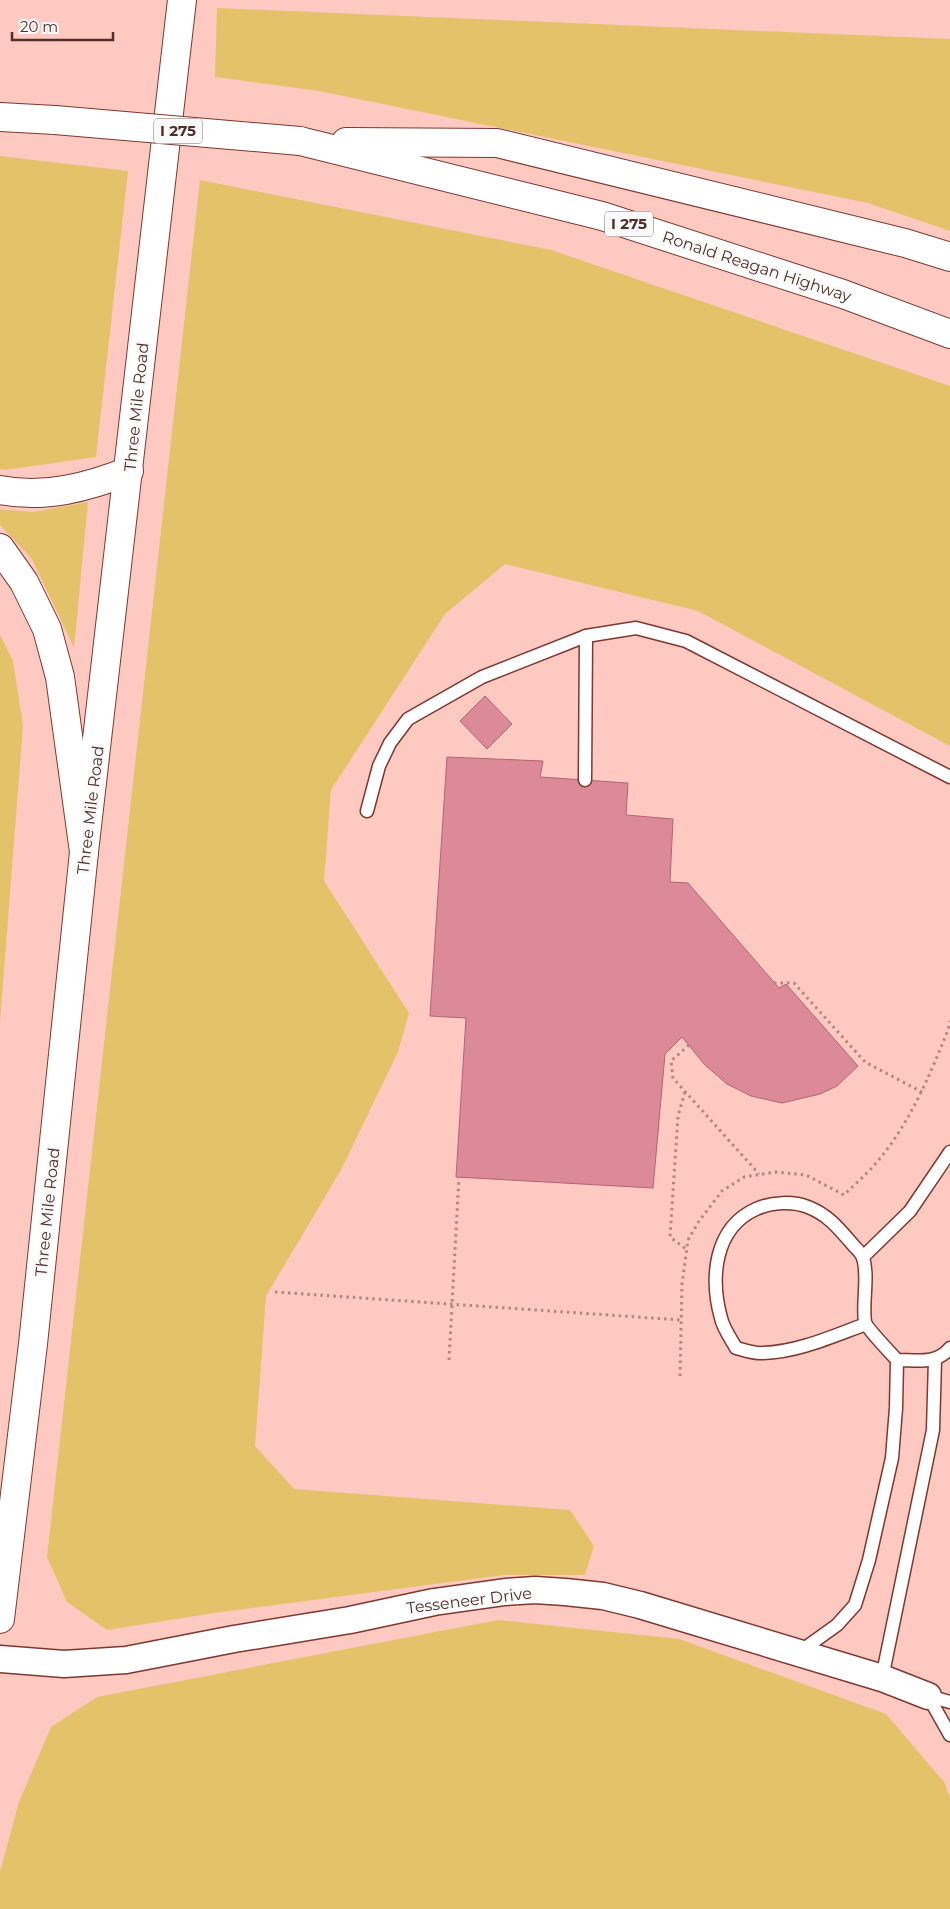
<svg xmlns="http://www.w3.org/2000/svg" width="950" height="1909" font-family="Montserrat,sans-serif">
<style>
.green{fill:#e4c269}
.building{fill:#dd8a98;stroke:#b36473}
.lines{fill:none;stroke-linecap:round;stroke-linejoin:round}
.lane-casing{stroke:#7f372f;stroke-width:15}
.street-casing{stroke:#7f372f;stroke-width:29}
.secondary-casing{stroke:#7f372f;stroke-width:30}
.highway-casing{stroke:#7f372f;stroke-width:30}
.path{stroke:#b3867f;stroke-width:3;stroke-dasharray:2.5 4;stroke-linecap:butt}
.lane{stroke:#fff;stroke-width:12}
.street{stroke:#fff;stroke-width:26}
.secondary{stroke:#fff;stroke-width:28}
.highway{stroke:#fff;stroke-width:28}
.highway-bridge-casing{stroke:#7f372f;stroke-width:30;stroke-linecap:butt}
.highway-bridge{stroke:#fff;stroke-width:28}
.labels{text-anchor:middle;stroke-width:4.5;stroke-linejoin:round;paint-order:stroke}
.shield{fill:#f9f9f9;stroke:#836c68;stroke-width:1}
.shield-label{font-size:15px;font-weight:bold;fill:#512f2a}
.street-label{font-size:16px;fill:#512f2a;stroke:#f9f9f9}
</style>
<rect width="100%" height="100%" fill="#fec9c1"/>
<!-- green -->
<g class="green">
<polygon points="217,8 950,39 950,231 868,203 319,91 215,77"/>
<polygon points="0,156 128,171 96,457 5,470 0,469"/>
<polygon points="200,180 551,250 950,386 950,746 698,611 505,564 445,614 331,790 324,881 409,1013 398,1052 341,1170 266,1296 255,1446 294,1489 570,1510 594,1546 585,1575 504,1575 214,1613 107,1630 67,1602 47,1557"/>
<polygon points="88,502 74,648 32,559 0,525 0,509 32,512"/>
<polygon points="0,635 13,661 23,726 0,1022"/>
<polygon points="498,1620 679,1639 886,1714 944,1782 950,1797 950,1909 0,1909 0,1872 19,1802 51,1727 97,1697"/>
</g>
<!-- building -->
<g class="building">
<polygon points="485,696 512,724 487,749 460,721"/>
<polygon points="447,757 543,761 540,777 628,783 626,815 673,819 670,882 688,883 779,988 786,984 858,1066 837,1086 820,1094 782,1103 751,1096 727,1084 705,1065 682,1037 665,1054 653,1188 456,1177 466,1018 430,1016"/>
</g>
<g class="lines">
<!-- lane casing -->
<g class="lane-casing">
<g id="lane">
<polyline points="585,780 586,636 636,628 686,641 950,777"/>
<polyline points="367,811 379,766 390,743 408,719 482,677 586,636"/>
<polyline points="863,1257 910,1211 950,1152"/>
<path d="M866,1324C833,1336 798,1352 763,1353C755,1354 744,1350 736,1348C731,1339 723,1328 721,1318C710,1278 714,1228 756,1209C772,1202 793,1201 808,1207C829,1215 840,1230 854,1246C857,1249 862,1254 863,1258C869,1276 862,1303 865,1322C867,1329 891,1353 897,1360C917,1360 936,1365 950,1348"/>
<polyline points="798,1653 837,1625 855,1605 869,1560 892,1458 896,1408 897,1360"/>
<polyline points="882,1678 933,1430 935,1360"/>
<polyline points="928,1696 950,1735"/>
<polyline points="928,1696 950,1702"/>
</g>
</g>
<!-- street casing -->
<g class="street-casing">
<polyline id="street" points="0,1659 64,1664 126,1660 234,1639 350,1620 434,1602 505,1592 535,1590 565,1592 603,1596 640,1605 882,1678 928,1696"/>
</g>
<!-- secondary casing -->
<g class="secondary-casing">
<polyline id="secondary" points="0,1619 33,1344 84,852 182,0"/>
</g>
<!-- highway casing -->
<g class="highway-casing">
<g id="highway">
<polyline points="0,117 55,120"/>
<polyline points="300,141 602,216 843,294 950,334"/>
<polyline points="346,142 497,143 905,243 950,257"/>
<path d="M0,490C45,499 88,487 129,471"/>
<polyline points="0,548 24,582 47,629 60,677 84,852"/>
</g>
</g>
<!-- path -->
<g class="path">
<polyline points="774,983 794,983 865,1062 922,1092"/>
<polyline points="689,1045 671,1061 673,1078 759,1174"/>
<polyline points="685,1092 678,1116 670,1237 686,1249"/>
<polyline points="275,1292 681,1320"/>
<polyline points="449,1360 459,1177"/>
<path d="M680,1376L682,1284L688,1240L699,1221L722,1191L744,1177L776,1172L806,1175L844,1195C855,1184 867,1174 877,1162C910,1123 929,1077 948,1030L950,1021"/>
</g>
<!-- lane -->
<use href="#lane" class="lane"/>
<!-- street -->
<use href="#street" class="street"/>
<!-- secondary -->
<use href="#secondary" class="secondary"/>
<!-- highway -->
<use href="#highway" class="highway"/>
<!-- highway-bridge casing -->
<g class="highway-bridge-casing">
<polyline id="highway-bridge" points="55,120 300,141"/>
</g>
<!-- highway-bridge -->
<use href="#highway-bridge" class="highway-bridge"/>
</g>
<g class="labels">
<!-- shield labels -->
<g class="shield">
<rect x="154" y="118.5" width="48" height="25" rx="4"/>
<rect x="605" y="211.5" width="48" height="25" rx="4"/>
</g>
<g class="shield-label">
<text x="178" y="136">I 275</text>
<text x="629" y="229">I 275</text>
</g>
<!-- street labels -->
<g class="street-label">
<text transform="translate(757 266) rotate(18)" y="6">Ronald Reagan Highway</text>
<text transform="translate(136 407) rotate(-84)" y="6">Three Mile Road</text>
<text transform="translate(90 810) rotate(-83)" y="6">Three Mile Road</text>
<text transform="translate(47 1212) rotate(-84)" y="6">Three Mile Road</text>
<text transform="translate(469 1600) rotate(-7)" y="6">Tesseneer Drive</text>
</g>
</g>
<!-- scale -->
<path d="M12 32v8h101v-8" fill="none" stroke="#512f2a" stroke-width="2.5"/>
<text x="20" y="32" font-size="15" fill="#512f2a" stroke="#f9f9f9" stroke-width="4" paint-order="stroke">20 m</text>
</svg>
